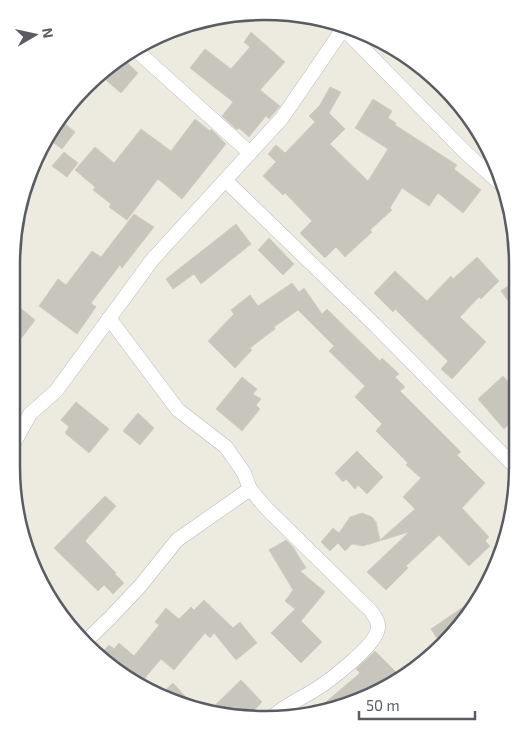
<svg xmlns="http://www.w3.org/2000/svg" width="529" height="731" font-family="'Exo 2',sans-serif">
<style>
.building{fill:#c8c5bd;stroke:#d2cdbe}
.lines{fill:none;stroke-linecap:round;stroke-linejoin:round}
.minor-casing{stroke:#b8bac0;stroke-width:15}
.minor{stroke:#fff;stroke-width:14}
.rim{fill:none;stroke:#595c62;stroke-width:2.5}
</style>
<rect width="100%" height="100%" fill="#edebe0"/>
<!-- building -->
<g class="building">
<polygon points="251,32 285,62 260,90 280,106 269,119 266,116 249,137 239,128 237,130 222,116 233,102 190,68 205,49 231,69 250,47 244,42"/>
<polygon points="122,58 138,73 121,93 100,75 110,64"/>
<polygon points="330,87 341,92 329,113 345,129 330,144 368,181 388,149 355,128 373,99 392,111 388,118 396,123 395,125 457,165 454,169 481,190 463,213 438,193 429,206 402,188 390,208 392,210 370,230 372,232 345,257 336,247 325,258 300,233 312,221 285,193 283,195 263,176 276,162 268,154 276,145 285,153 315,122 309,116 320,105"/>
<polygon points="59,119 75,132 62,149 47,138 54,124"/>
<polygon points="195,119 210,131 211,129 226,144 182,199 158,179 127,220 109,207 111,204 93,190 95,187 75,170 95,147 114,163 141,129 171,151"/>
<polygon points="64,152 78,163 67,177 52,166"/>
<polygon points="134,214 154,227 122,268 120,265 91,303 96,307 77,334 39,306 58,279 66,285 92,251 101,257"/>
<polygon points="236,224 251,244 201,284 194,274 173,289 166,279"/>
<polygon points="269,238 294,264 283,275 258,250"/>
<polygon points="477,257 499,281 481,299 479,297 460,317 486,342 452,379 441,369 448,361 395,309 393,312 374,293 395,271 427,301 451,276 453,279"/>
<polygon points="516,280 516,312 501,291"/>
<polygon points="292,283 299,292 304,288 322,314 327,309 380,361 382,358 399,374 395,377 405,387 400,391 461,452 457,455 485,483 462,508 489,537 485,541 490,546 469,566 439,535 406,566 408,568 386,590 367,572 409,532 363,546 352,544 345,551 338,543 330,551 321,542 333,528 339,533 350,517 362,513 372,517 376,522 380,540 415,509 403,497 421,478 406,465 408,463 376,431 382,424 355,397 365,386 329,351 334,346 298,310 274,327 275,329 250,348 252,350 235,368 208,341 234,314 231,310 250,295 258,306"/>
<polygon points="19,307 35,320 11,352 11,317"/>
<polygon points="503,376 517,392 517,431 510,423 504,429 478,399"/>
<polygon points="242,377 257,389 253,394 261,399 256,405 260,409 242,431 216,409"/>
<polygon points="76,402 109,429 89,453 65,433 69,427 61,420"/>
<polygon points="138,413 154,428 140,445 123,431"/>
<polygon points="357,451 383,477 367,494 358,485 355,489 346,479 343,482 335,473"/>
<polygon points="105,496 116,506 85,541 116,573 115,574 124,583 113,594 104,585 98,591 54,548"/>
<polygon points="286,540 293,547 306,568 300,571 325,592 301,621 322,642 301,663 271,633 295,609 285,601 293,590 269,550"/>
<polygon points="204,600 233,628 240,622 257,643 236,660 214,633 210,638 205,633 174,670 161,659 139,685 104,661 99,656 109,645 114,649 119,643 134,656 159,625 155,622 166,608 179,619 191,607 194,610"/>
<polygon points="469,603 472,607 440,643 431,629"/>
<polygon points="375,651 401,677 361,701 313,713 360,673 356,669"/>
<polygon points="241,680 262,702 247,718 231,718 209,711"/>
<polygon points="173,683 195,707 159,696"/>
</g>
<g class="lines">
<!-- minor casing -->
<g class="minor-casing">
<g id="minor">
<polyline points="344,29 466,153 503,186"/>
<polyline points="137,51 250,153"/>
<polyline points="225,180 375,325 517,469"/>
<path d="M109,318L178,410L226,447L244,473L250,489L267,509L371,611C374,616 379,621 378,628C377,645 328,682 313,691C298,700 284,706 271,718"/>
<polyline points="11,448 30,414 56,391 152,260 282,118 343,29"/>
<polyline points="85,642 110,618 141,585 177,540 250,489"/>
</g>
</g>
<!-- minor -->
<use href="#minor" class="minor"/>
</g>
<!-- crop -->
<path d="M0 0H529V731H0ZM264 20H265A244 244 0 0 1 509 264V467A244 244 0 0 1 265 711H264A244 244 0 0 1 20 467V264A244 244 0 0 1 264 20Z" fill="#fff" fill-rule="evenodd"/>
<path class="rim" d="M264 20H265A244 244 0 0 1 509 264V467A244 244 0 0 1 265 711H264A244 244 0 0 1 20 467V264A244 244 0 0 1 264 20Z"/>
<!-- north arrow -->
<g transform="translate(35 35) rotate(81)" stroke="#ffffff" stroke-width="4" paint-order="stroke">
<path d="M0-4L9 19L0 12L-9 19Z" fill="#595c62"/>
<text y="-8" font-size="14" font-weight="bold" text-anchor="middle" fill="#595c62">N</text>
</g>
<!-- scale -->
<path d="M359 711v8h116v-8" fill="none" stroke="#595c62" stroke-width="2.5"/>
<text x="366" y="711" font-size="15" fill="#595c62" stroke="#ffffff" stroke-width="4" paint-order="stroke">50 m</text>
</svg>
